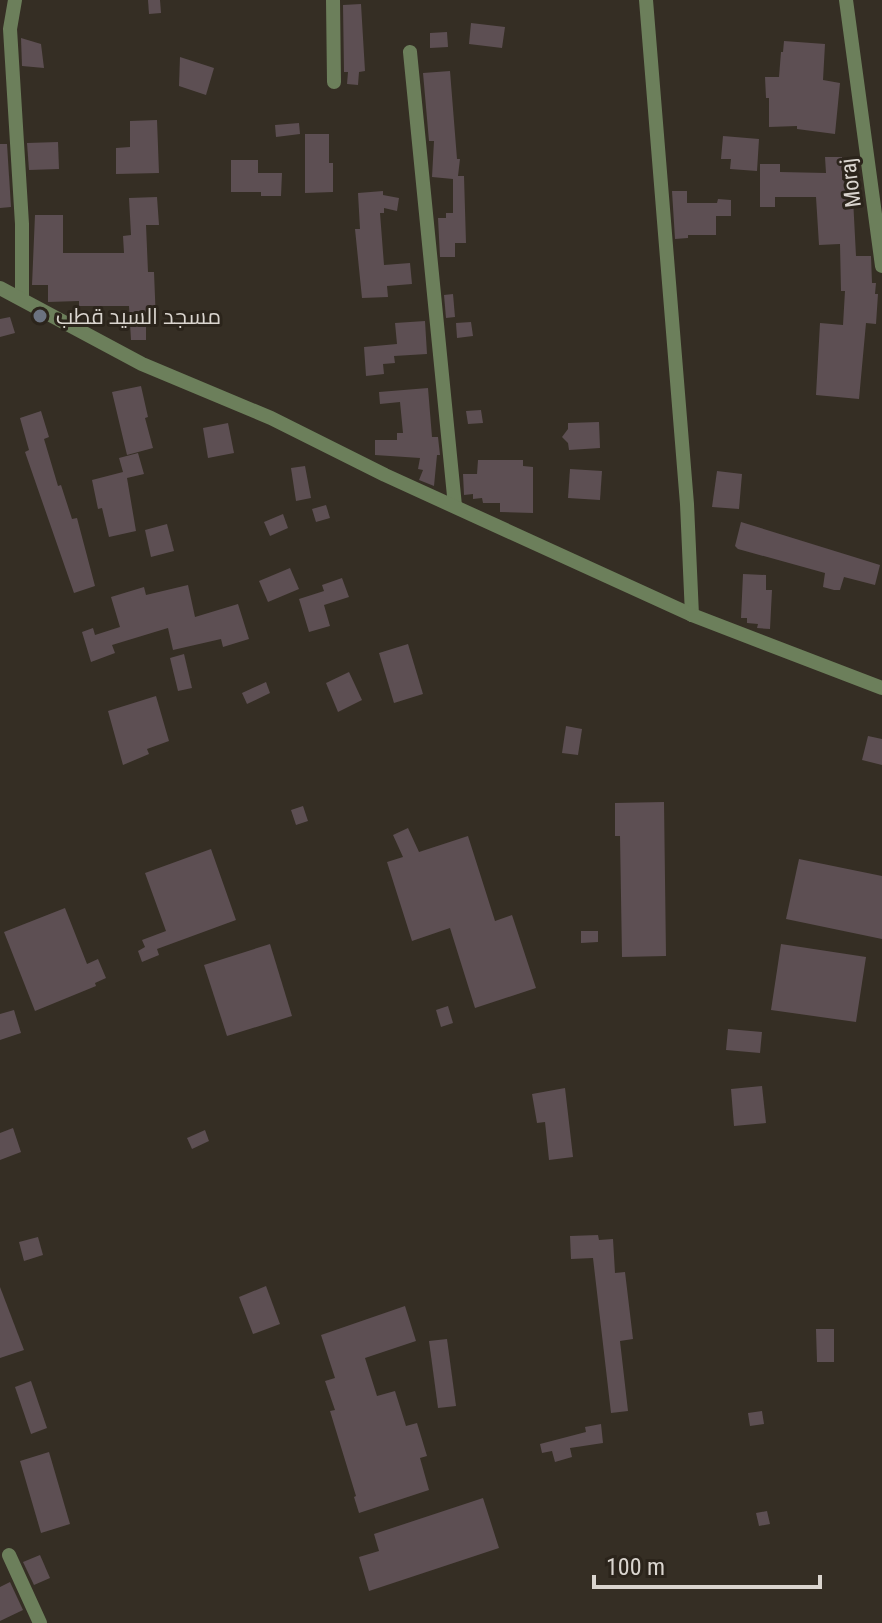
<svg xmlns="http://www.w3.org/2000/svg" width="882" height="1623" font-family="'Roboto Condensed',Cairo,sans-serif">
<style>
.building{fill:#5d4f53}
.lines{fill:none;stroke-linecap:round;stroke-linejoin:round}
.minor{stroke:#6c7f5b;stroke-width:14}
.worship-dot{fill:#6b7280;stroke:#2b241b;stroke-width:3}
.labels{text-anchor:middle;stroke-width:6;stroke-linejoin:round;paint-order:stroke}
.street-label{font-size:22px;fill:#dad5cf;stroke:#2b241b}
.poi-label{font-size:22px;fill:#dad5cf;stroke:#2b241b;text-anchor:start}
</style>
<rect width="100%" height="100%" fill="#352e24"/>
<!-- building -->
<g class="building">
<polygon points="148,0 160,0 161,13 149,14"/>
<polygon points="361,4 365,71 359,72 358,85 347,84 348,72 344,72 343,5"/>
<polygon points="471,23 505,27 502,48 469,44"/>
<polygon points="447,32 448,47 430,48 430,33"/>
<polygon points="21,38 41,44 44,68 22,66"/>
<polygon points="784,41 825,44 823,80 840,83 835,134 797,129 797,126 769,127 769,98 766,98 765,77 779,77 781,52 783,52"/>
<polygon points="180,57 214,68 206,95 179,86"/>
<polygon points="450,71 457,159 460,159 458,176 464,176 466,243 455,243 455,257 440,257 438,218 446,218 446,213 453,213 453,179 432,177 434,141 429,141 423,73"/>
<polygon points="157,120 159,173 116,174 116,148 130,147 130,121"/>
<polygon points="299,123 300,134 276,137 275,125"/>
<polygon points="305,134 329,134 329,163 333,163 333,192 305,193"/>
<polygon points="723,136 759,139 757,171 730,169 731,159 721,159"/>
<polygon points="58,142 59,169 29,170 27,143"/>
<polygon points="0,144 7,144 11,207 0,208"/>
<polygon points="825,157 842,157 842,180 852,179 856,256 871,256 872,283 876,283 875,294 878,294 876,324 866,323 859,399 816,395 820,323 843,325 845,291 841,291 840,244 819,245 816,197 775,197 775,207 760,207 760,164 780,164 780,172 826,173"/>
<polygon points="231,160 258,160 258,173 282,173 281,196 261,196 261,192 231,192"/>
<polygon points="383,191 383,195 399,198 397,211 384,208 384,213 380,213 384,265 410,263 412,284 387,286 388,297 362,298 355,229 360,229 358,193"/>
<polygon points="672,191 687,191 687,203 717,203 718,199 731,200 731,216 716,216 716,235 688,235 688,238 675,239"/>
<polygon points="157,197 159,225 146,225 148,272 154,272 156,322 146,323 146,340 131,340 129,306 79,306 79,301 48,302 48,285 32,285 35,215 63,215 63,253 124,253 123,236 131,235 129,198"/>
<polygon points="453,294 455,317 446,318 444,295"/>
<polygon points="10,317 15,333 0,337 0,319"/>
<polygon points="425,321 427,354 394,356 395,363 383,364 384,374 366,376 364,347 397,344 395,323"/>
<polygon points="471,322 473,336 457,338 456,323"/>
<polygon points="141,386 148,417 145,418 153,448 127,455 112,392"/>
<polygon points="428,388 432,437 438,437 440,455 437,455 434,486 419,480 423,470 418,469 420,458 375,455 375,440 397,440 397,433 403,433 400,402 380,404 379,392"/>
<polygon points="481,410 483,423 468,424 466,411"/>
<polygon points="41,411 49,437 44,439 58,486 61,485 72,519 77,518 95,586 74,593 25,452 29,450 20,418"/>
<polygon points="599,422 600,448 569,450 568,443 562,437 568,429 568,423"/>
<polygon points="228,423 234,453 208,458 203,428"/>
<polygon points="138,453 144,474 127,478 136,531 109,537 102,508 98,509 92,480 123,472 119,458"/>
<polygon points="478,460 523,460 523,466 533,467 533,513 500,512 500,503 483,503 482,498 473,499 473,494 464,495 463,474 477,474"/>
<polygon points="305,466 311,498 296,501 291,468"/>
<polygon points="570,469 602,471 600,500 568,498"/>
<polygon points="717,471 742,474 739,509 712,507"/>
<polygon points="326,505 330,518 316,522 312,509"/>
<polygon points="283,514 288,528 270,536 264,522"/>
<polygon points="741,522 880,565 875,585 844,577 840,590 834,590 823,587 825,573 738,549 735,546"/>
<polygon points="167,524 174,551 151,557 145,530"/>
<polygon points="290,568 299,589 268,602 259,581"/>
<polygon points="743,574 766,575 766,590 772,590 770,629 757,628 758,624 747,623 747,618 741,618"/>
<polygon points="342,578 349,597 324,605 330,626 309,632 299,599 324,591 322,585"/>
<polygon points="188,585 195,617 238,604 249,639 223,647 221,639 173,650 168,628 112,645 115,653 91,662 82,632 93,628 95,635 120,627 111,597 144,587 146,595"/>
<polygon points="408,644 423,694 394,703 379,653"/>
<polygon points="184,654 192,688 178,691 170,658"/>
<polygon points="349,672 362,700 338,712 326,683"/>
<polygon points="266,682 270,693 247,704 242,693"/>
<polygon points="156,696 169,741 147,749 149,754 123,765 108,711"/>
<polygon points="566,726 582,729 578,755 562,753"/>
<polygon points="868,736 882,739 882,765 862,760"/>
<polygon points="664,802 666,956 622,957 620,836 615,836 615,803"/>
<polygon points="303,806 308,821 296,825 291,810"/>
<polygon points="408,828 419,852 468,836 495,921 512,915 536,988 475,1008 450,928 412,941 387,862 403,857 393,835"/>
<polygon points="211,849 236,920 157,949 159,955 142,962 138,951 145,947 142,940 166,931 145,873"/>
<polygon points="799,859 882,876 882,939 786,919"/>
<polygon points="65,908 87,964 98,959 106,978 95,983 96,986 35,1011 4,932"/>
<polygon points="581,931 598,931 598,942 581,943"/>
<polygon points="270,944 292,1016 227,1036 204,965"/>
<polygon points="781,944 866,957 856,1022 771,1010"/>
<polygon points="448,1006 453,1023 441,1027 436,1010"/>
<polygon points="14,1010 21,1033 0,1040 0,1014"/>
<polygon points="728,1029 762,1032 760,1053 726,1050"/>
<polygon points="762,1086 766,1123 734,1126 731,1089"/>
<polygon points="565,1088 573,1157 549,1160 545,1122 537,1123 532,1094"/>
<polygon points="13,1128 21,1152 0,1160 0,1133"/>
<polygon points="205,1130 209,1141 192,1149 187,1138"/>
<polygon points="598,1235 599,1240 613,1239 615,1273 625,1272 633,1339 620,1341 628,1411 611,1413 593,1258 571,1259 570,1236"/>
<polygon points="38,1237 43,1255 24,1261 19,1242"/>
<polygon points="266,1286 280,1324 253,1334 239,1297"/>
<polygon points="0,1287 24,1350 0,1358"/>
<polygon points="405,1306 416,1341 365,1358 377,1396 395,1391 406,1426 417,1423 427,1456 420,1458 429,1490 359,1513 354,1497 356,1496 330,1411 335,1410 325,1381 335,1378 321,1335"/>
<polygon points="816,1329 834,1329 834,1362 817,1362"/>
<polygon points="447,1339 456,1406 438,1408 429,1341"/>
<polygon points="31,1381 47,1428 31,1434 15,1387"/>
<polygon points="762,1411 764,1424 750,1426 748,1413"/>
<polygon points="601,1424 603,1443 570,1448 572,1457 555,1462 552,1451 542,1453 540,1444 586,1432 585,1427"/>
<polygon points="49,1452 70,1524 41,1533 20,1461"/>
<polygon points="483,1498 499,1548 369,1591 359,1557 379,1551 374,1534"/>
<polygon points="767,1511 770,1524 759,1526 756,1513"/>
<polygon points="40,1555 50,1578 34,1585 23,1562"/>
<polygon points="10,1582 23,1610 0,1621 0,1587"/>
</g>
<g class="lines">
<!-- minor -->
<g class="minor">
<polyline points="15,0 10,29 22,224 22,299"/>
<polyline points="333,0 334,82"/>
<polyline points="646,0 687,504 692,615"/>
<polyline points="846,0 882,266"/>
<polyline points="410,52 455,506"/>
<polyline points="0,288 142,364 271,418 385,475 692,615 882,688"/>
<polyline points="9,1555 40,1623"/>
</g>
</g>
<!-- markers -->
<circle class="worship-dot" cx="40" cy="316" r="8"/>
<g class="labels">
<!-- street labels -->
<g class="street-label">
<text transform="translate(850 183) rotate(-97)" y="8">Moraj</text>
</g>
<!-- poi labels -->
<g class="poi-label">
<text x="56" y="324">مسجد السيد قطب</text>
</g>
</g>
<!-- scale -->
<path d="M594 1575v12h226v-12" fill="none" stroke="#dad5cf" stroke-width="4"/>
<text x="606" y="1575" font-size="24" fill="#dad5cf" stroke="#2b241b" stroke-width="6" paint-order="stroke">100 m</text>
</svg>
